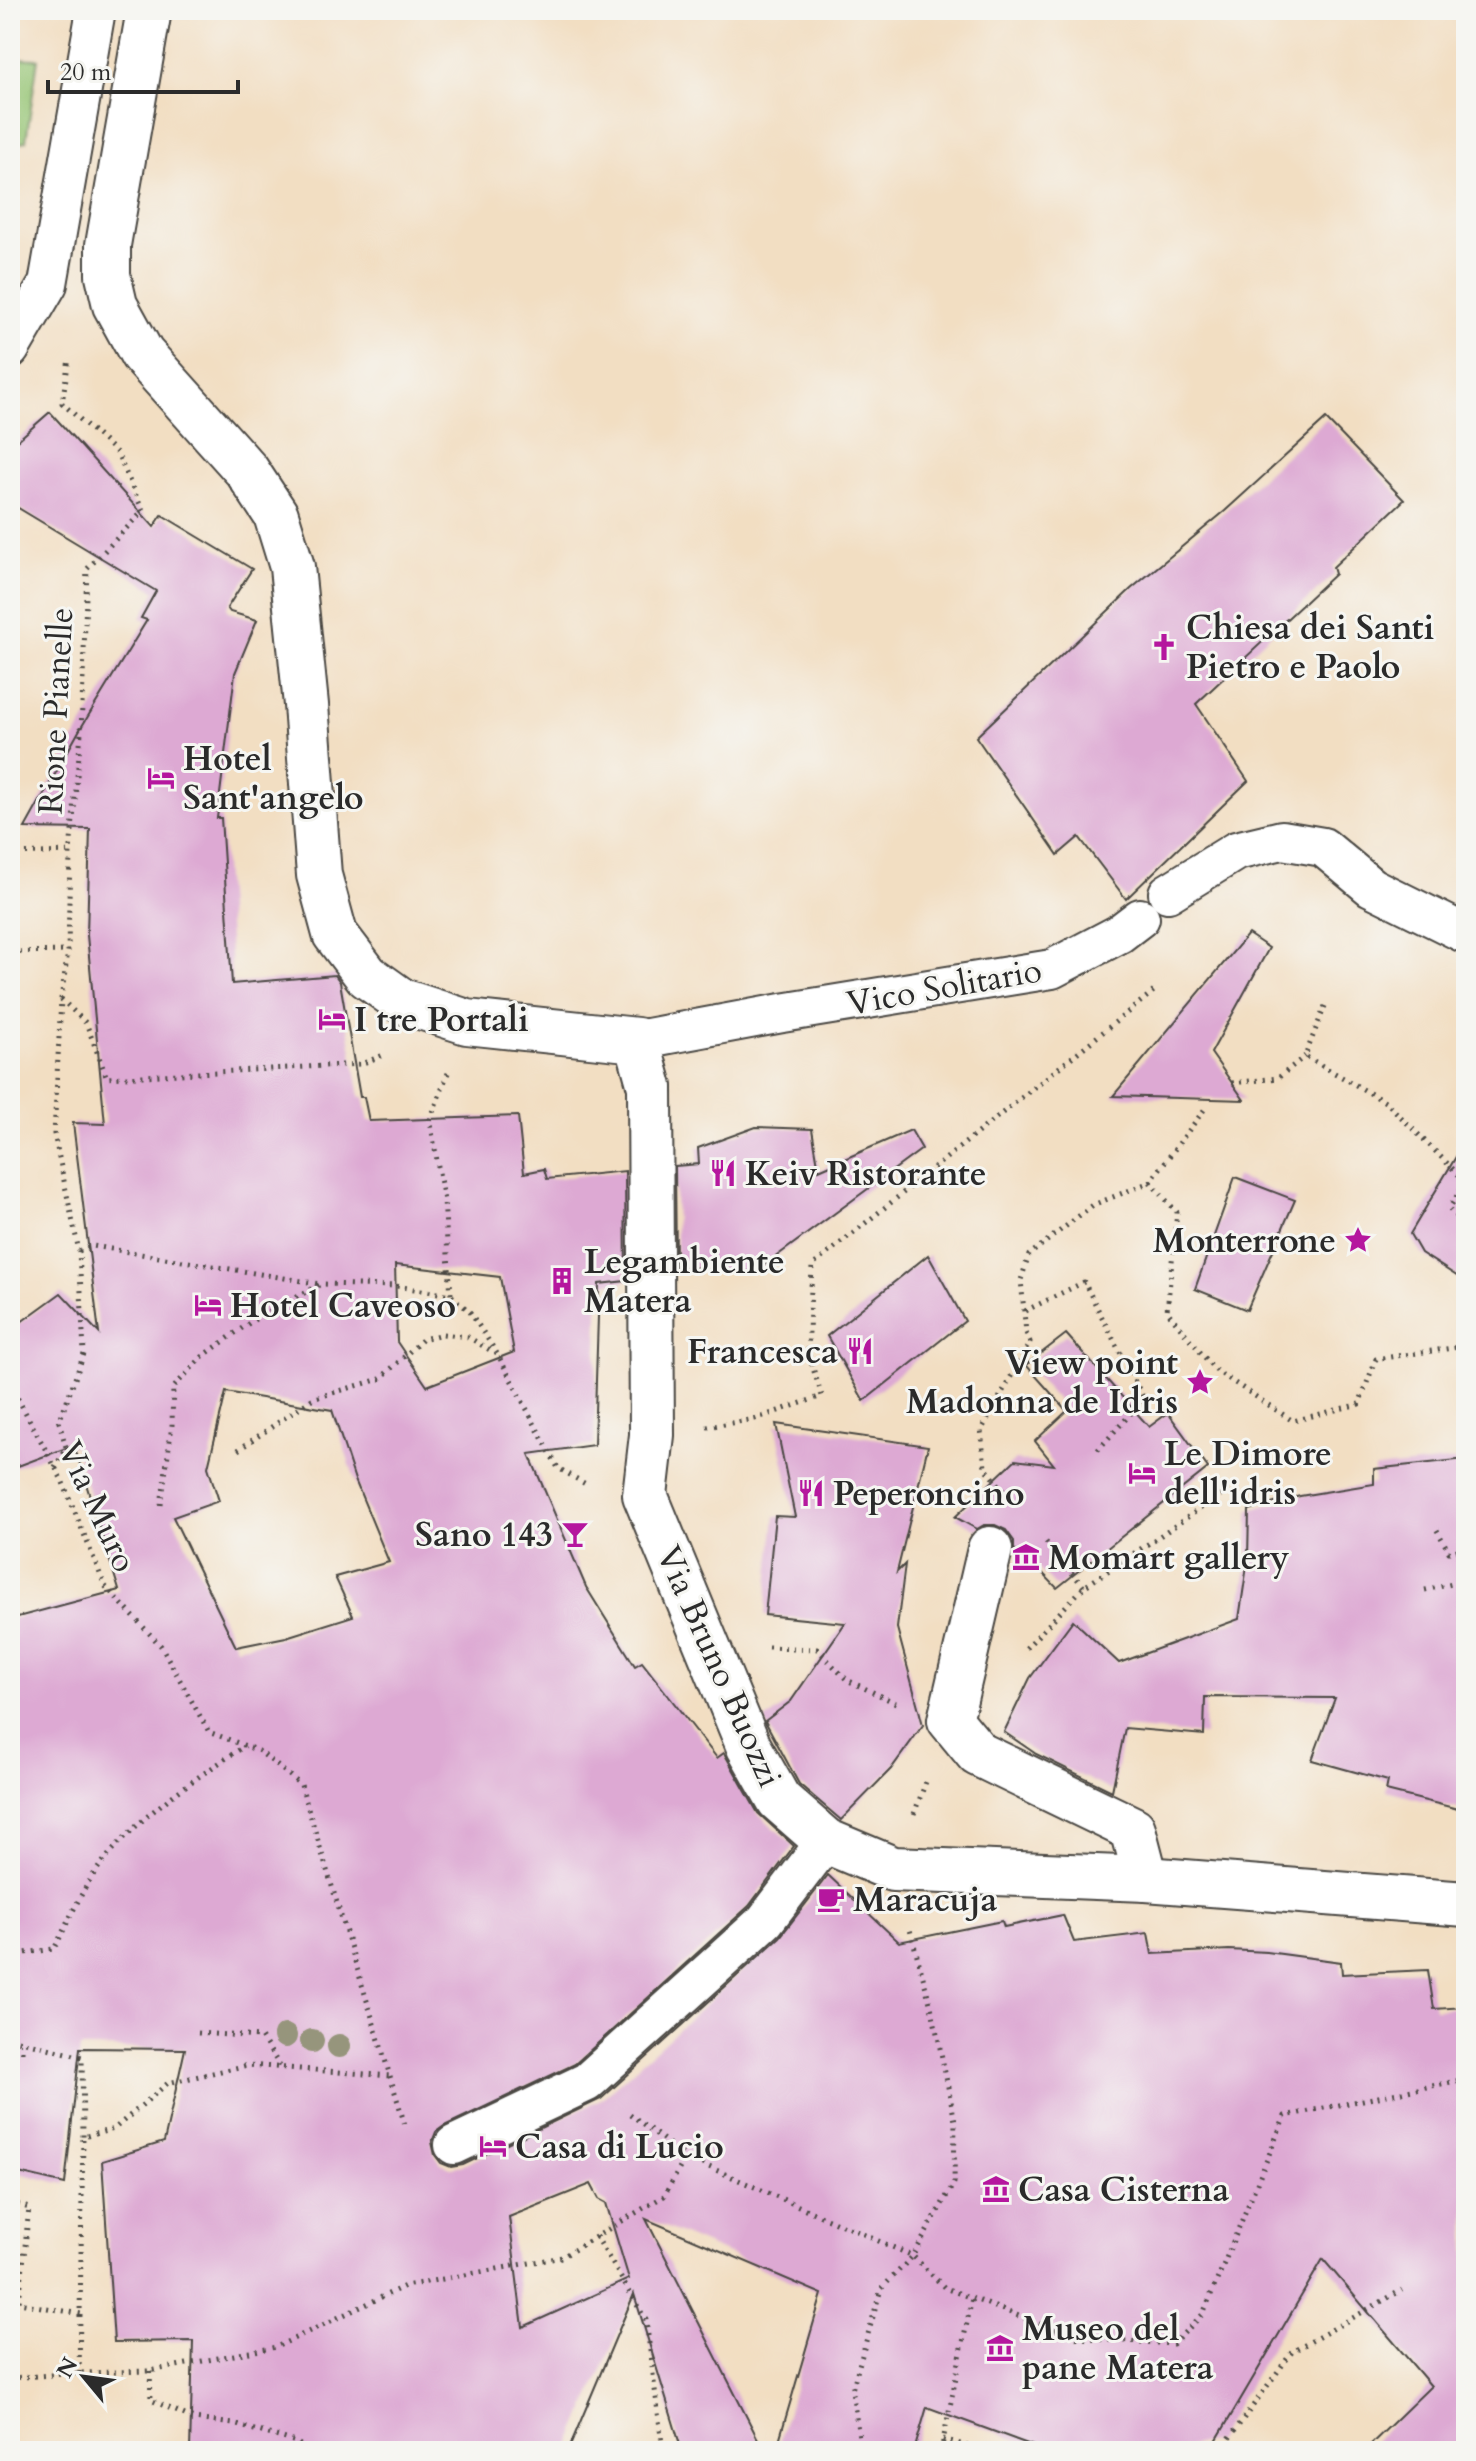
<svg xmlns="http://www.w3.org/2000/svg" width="1476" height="2461" font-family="Cardo,serif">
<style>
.green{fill:#95c473;stroke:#60784f;stroke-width:2}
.building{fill:#dda9d3;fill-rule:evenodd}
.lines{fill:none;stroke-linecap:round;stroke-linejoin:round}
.pedestrian-casing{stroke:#494642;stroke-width:42}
.minor-casing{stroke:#494642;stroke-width:48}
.path{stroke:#494642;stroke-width:5;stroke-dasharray:2 6;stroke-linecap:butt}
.pedestrian{stroke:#fff;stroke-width:38}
.minor{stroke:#fff;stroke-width:44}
.tree{fill:#96957b}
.labels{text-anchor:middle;stroke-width:6;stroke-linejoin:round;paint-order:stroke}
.poi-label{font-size:34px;font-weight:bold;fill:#2b2b2b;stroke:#f6f6f2;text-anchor:start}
.street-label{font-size:34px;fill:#2b2b2b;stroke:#f6f6f2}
</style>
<rect width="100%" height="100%" fill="#f6f6f2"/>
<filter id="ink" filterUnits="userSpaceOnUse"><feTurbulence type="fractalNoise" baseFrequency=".0125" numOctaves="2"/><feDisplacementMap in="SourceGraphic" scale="16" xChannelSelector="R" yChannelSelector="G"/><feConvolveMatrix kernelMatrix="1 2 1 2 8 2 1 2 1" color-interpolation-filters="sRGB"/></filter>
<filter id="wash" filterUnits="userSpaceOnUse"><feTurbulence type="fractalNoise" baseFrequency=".006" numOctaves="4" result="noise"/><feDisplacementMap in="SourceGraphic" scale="32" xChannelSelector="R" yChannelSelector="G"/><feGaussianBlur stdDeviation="1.8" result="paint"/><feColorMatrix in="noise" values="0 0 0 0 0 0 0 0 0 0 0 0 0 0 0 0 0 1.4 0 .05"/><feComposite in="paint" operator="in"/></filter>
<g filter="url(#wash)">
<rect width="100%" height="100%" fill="#f2dec2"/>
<!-- green -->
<polygon class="green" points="10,58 38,59 26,141 10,146"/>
<g id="blocks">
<!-- building -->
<g class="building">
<path d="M50,412L154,527L162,515L252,569L227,608L230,612L257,620L235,673L217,818H221L232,984L335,975L340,982L360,1097H364L369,1121L518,1116L524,1173L544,1169L547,1179L625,1171L626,1281L599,1284L594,1445L529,1454L586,1587L635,1666L642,1662L717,1758L724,1753L758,1813L794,1846L749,1906L575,2064L444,2126L436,2132L432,2142L435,2155L441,2163L451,2167L463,2165L601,2099L780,1937L828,1875L899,1942L1002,1921L1004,1927L1063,1915L1074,1942L1148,1933L1152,1954L1229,1950L1267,1952L1341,1962L1342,1974L1428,1970L1434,2009L1466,2007V2451H1364L1431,2386L1323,2259L1216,2441L1167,2451H1047L927,2407L914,2451H776L822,2294L646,2219L764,2451H682L634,2294L568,2451H190L193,2341L114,2342L102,2161L164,2142L185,2049L80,2048L65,2184L10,2171V1619L119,1590L74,1445L10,1469V1330L61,1293L99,1333L73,1123L105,1124L87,935L90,829L25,828L79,731L147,620L141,618L156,591L10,503V447ZM395,1265L500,1277L514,1352L427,1386L397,1342ZM226,1392L332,1410L355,1480L389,1562L335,1577L353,1616L286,1637L236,1647L173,1517L219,1501L208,1467ZM591,2184L599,2199L606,2203L629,2279L523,2327L509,2217Z"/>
<polygon points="1326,419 1404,500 1333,567 1335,574 1196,704 1248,781 1126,899 1079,837 1058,855 976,737 1131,589 1225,511"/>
<polygon points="1248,934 1269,948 1211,1053 1244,1100 1113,1096"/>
<polygon points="756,1127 812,1129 819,1170 911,1130 922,1149 755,1272 676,1266 675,1166 699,1164 698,1148"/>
<polygon points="1466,1140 1466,1282 1421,1253 1410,1234"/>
<polygon points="1235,1177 1295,1200 1247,1310 1195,1289"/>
<polygon points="928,1255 965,1321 864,1401 827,1336"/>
<polygon points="1066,1334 1149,1427 1168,1413 1208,1468 1057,1588 1026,1556 1014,1549 1014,1541 1006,1530 995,1525 984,1525 977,1529 955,1517 1015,1460 1054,1465 1035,1441 1067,1411 1026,1365"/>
<polygon points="776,1424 928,1446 897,1572 905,1564 897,1628 923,1725 891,1769 841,1820 799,1784 765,1721 791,1701 845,1623 765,1615 775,1516 795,1517"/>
<polygon points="1466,1459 1466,1811 1386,1791 1388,1781 1312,1760 1335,1698 1205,1697 1204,1735 1125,1728 1112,1791 1036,1754 1004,1732 1030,1678 1073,1620 1119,1663 1239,1619 1248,1559 1249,1510 1300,1496 1374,1484 1374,1469"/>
</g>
</g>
</g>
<g filter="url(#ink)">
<use href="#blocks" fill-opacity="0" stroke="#494642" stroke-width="2"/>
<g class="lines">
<!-- pedestrian casing -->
<g class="pedestrian-casing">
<g id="pedestrian">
<polyline points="10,349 48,284 96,10"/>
<polyline points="1168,893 1236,851 1282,840 1323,847 1371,887 1466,934"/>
<polyline points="637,1040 782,1013 1052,969 1119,934 1140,918"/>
<polyline points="454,2145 587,2082 765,1921 826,1841"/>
</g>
</g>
<!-- minor casing -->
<g class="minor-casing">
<g id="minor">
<polyline points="149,10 108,245 108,275 115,305 142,354 247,471 276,515 292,567 306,705 319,875 335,934 367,976 402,1001 467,1022 637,1040 650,1087 652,1435 645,1495 749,1747 779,1800 826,1841 893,1869 1146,1879 1466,1904"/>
<polyline points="990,1549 950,1720 978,1754 1133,1829 1146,1879"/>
</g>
</g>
<!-- path -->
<g class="path">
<polyline points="10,854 70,852"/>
<polyline points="12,952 68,951"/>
<polyline points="61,999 86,1023 107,1078 361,1064 386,1054"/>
<polyline points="1325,1006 1305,1056 1387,1103 1466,1182"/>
<polyline points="448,1073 430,1120 444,1201 451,1295"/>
<polyline points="1232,1083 1278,1078 1305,1056"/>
<polyline points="1150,1182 1207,1106"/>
<polyline points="1465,1182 1449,1209 1466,1227"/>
<polyline points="79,1251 93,1246 320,1284"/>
<polyline points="1025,1311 1084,1282 1144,1399 1095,1453"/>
<polyline points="10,1384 62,1480 105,1586 161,1646 209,1732 259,1751 301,1785 405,2125"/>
<polyline points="707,1427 755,1419 822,1396 808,1353 812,1266 1154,991"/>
<polyline points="238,1450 312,1399 380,1379 423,1339 442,1334 468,1337 493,1352"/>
<polyline points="55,1468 66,1447 59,1422 84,1354 79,1251 54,1134 61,999 68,951 70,852 81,733 87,569 143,511 117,453 62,403 69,359"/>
<polyline points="1009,1497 985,1467 981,1431 1030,1342 1026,1333 1021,1280 1029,1255 1093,1205 1150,1182 1177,1212 1167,1311 1215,1370 1293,1421 1359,1404 1376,1359 1466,1346"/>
<polyline points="161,1505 172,1425 173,1388 202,1357 252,1321 321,1284 396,1286 451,1295 470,1312 498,1355 558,1468 589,1486"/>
<polyline points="1437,1530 1449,1552 1466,1548"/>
<polyline points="1046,1542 1084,1587"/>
<polyline points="1425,1590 1466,1581"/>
<polyline points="768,1647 817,1649 847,1680 896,1703"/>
<polyline points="1026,1648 1084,1587 1222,1494"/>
<polyline points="914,1814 927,1779"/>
<path d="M10,1955L54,1949C69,1921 82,1888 102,1863C141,1814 194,1779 245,1746"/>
<polyline points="198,2033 261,2037 280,2066"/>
<polyline points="10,2038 82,2057 83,2137"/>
<polyline points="22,2052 22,2043"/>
<polyline points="630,2114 686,2157 913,2256 945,2288 1077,2338 1173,2344 1203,2314 1285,2116 1466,2079"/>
<polyline points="10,2202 29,2208 19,2303 81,2314"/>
<polyline points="596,2236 646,2320 663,2451"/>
<polyline points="150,2371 151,2400 194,2419 234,2424 296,2442 308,2451"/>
<polyline points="79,2373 83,2137 114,2129 168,2083 248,2065 391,2076"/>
<polyline points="10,2378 79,2373 150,2371 276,2347 405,2286 562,2257 664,2196 686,2157"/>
<polyline points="943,2439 985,2451"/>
<polyline points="861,2451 852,2390 881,2289 913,2256 954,2183 955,2121 933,2014 909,1926"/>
<polyline points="941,2451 972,2298"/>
<polyline points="1220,2451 1292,2352 1402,2290"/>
</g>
<!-- pedestrian -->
<use href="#pedestrian" class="pedestrian"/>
<!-- minor -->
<use href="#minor" class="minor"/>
</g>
<!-- trees -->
<g class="tree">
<circle cx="285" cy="2036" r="12"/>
<circle cx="312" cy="2041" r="12"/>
<circle cx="339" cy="2046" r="12"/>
</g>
</g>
<!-- icons -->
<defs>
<g id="church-bare" transform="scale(2.16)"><path d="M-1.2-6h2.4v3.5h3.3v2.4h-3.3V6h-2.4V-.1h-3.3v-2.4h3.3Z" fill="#b5179e" stroke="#f6f6f2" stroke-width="2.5" paint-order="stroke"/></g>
<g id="hotel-bare" transform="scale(2.16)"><path d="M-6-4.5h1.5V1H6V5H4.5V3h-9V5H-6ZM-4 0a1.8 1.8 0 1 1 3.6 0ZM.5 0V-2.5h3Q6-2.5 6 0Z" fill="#b5179e" stroke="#f6f6f2" stroke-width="2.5" paint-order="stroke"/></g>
<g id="restaurant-bare" transform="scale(2.16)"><path d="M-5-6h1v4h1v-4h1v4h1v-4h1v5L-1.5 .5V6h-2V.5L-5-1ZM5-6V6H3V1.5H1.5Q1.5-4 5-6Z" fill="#b5179e" stroke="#f6f6f2" stroke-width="2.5" paint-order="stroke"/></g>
<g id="sight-bare" transform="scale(2.16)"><path d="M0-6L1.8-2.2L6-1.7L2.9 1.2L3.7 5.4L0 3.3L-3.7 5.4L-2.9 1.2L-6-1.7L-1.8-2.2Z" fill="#b5179e" stroke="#f6f6f2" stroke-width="2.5" paint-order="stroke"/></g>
<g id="building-bare" transform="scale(2.16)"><path d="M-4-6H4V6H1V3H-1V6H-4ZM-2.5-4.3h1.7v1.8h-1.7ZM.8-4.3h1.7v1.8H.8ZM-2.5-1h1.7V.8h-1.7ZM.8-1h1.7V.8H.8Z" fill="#b5179e" stroke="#f6f6f2" stroke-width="2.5" paint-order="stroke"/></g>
<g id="bar-bare" transform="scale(2.16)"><path d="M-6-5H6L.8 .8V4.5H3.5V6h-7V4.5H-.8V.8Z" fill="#b5179e" stroke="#f6f6f2" stroke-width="2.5" paint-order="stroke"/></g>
<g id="museum-bare" transform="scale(2.16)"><path d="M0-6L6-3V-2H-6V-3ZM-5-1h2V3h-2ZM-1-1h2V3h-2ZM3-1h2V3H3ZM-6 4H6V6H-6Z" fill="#b5179e" stroke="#f6f6f2" stroke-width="2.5" paint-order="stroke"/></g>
<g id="cafe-bare" transform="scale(2.16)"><path d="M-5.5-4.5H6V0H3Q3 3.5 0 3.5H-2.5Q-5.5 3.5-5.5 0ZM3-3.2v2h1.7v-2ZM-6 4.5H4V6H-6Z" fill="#b5179e" stroke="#f6f6f2" stroke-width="2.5" paint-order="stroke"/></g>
</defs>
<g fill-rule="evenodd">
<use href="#church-bare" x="1164" y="647"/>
<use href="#hotel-bare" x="161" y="778"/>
<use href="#hotel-bare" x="332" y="1019"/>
<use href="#restaurant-bare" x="723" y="1173"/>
<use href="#sight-bare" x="1358" y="1240"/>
<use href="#building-bare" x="562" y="1281"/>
<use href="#hotel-bare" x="208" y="1305"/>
<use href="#restaurant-bare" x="860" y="1351"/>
<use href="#sight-bare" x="1200" y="1382"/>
<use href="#hotel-bare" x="1142" y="1473"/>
<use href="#restaurant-bare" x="811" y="1493"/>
<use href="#bar-bare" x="575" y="1534"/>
<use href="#museum-bare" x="1026" y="1557"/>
<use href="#cafe-bare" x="831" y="1899"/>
<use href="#hotel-bare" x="493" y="2146"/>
<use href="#museum-bare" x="996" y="2189"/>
<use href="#museum-bare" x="1000" y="2348"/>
</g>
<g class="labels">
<!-- poi labels -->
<g class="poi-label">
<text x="1186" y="639">Chiesa dei Santi<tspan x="1186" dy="39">Pietro e Paolo</tspan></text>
<text x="183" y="770">Hotel<tspan x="183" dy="39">Sant'angelo</tspan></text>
<text x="354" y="1031">I tre Portali</text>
<text x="745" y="1185">Keiv Ristorante</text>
<text x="1336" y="1252" text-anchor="end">Monterrone</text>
<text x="584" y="1273">Legambiente<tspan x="584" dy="39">Matera</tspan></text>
<text x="230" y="1317">Hotel Caveoso</text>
<text x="838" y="1363" text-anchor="end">Francesca</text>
<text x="1178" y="1374" text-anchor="end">View point<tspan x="1178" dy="39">Madonna de Idris</tspan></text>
<text x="1164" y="1465">Le Dimore<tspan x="1164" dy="39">dell'idris</tspan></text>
<text x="833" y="1505">Peperoncino</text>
<text x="553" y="1546" text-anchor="end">Sano 143</text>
<text x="1048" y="1569">Momart gallery</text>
<text x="853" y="1911">Maracuja</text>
<text x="515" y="2158">Casa di Lucio</text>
<text x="1018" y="2201">Casa Cisterna</text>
<text x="1022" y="2340">Museo del<tspan x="1022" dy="39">pane Matera</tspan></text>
</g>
<!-- street labels -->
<g class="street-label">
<text transform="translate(55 711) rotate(-87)" y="12">Rione Pianelle</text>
<text transform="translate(944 986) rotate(-10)" y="12">Vico Solitario</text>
<text transform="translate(98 1506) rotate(65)" y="12">Via Muro</text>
<text transform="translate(720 1666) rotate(66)" y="12">Via Bruno Buozzi</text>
</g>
</g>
<!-- margin -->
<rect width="1476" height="2461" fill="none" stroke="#f6f6f2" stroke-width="40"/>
<!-- north arrow -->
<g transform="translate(84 2377) rotate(299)" stroke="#f6f6f2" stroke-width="6" paint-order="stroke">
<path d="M0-6L14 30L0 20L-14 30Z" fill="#2b2b2b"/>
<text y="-12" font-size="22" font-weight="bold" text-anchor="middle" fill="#2b2b2b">N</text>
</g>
<!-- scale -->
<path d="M48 80v12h190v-12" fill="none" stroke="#2b2b2b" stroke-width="4"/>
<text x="60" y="80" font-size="24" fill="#2b2b2b" stroke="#f6f6f2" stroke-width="6" paint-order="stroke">20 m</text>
</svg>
